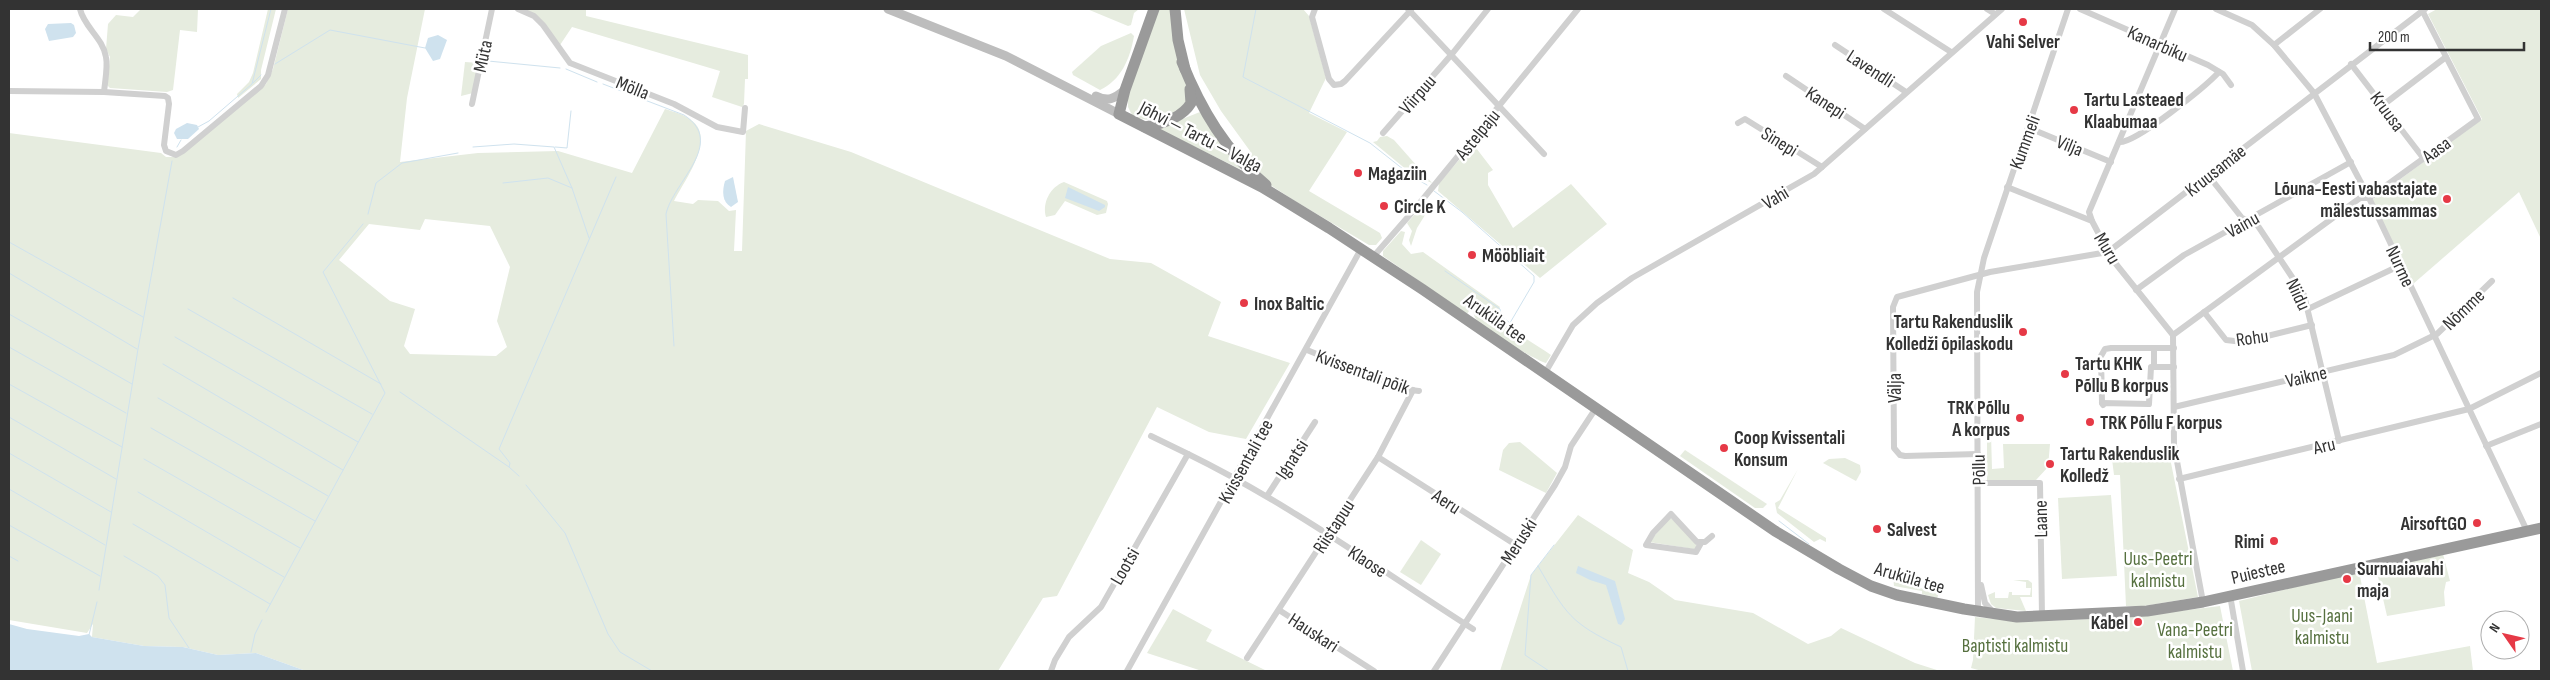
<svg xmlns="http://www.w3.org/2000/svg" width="2550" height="680" font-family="'Sofia Sans Condensed',sans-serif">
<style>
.green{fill:#e6ecdf;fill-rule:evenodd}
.water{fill:#cfe2ee}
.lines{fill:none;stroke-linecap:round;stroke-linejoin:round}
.stream{stroke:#cfe2ee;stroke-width:1}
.street{stroke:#d0d0d0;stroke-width:6}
.secondary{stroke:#bdbdbd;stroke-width:9}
.highway{stroke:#9a9a9a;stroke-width:11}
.poi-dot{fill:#e63946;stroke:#fff;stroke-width:2}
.labels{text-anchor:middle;stroke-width:5;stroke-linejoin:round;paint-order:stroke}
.poi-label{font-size:19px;font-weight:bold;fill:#333;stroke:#fff;text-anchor:start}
.street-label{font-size:19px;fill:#333;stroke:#fff}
.park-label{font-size:19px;fill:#56703f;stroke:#fff}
</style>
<rect width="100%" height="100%" fill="#fff"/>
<!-- green -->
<g class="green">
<polygon points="141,9 198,9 197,32 180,30 173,90 167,92 110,88 107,85 110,57 106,49 108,24 116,15 133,17"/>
<polygon points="268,9 276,9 261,70 261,79 238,98 237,94 249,82 253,73"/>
<path d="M288,9H425L407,98L400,162L478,153L558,151L632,173L665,109C674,112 684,114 691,120C717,138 684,181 674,201L693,204L698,200L718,201L729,211L736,210L734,251H742L746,131L759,124L851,152L1110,259L1151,263L1221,302L1208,336L1290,363L1246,439L1209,432L1157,407L1057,596L1043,598L998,671H306L256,653L218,655L183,647L144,646L92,637L93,624L87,633L9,620V133L161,153L166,157H175L266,84L273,69ZM425,219L490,226L510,267L497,321L507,347L496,356L410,354L404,346L415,309L390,301L339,260L369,224L420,230Z"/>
<polygon points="524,9 586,9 586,16 748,55 748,79 745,79 744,104 742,107 712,97 720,71 572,27 560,45"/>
<polygon points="1087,9 1139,9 1134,13 1131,25 1128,26"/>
<path d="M1158,9H1170L1188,91L1186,105C1164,118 1157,126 1132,115L1128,107V95Z"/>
<polygon points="1184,9 1303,9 1309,16 1326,78 1309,113 1347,132 1309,191 1380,233 1382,238 1376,245 1369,245 1295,201 1269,184 1241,158 1250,151 1221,111 1200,75"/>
<polygon points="2437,9 2541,9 2541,239 2519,192 2413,284 2372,200 2482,119 2428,14"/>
<path d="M1131,33L1134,36C1130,59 1121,80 1100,90L1073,75L1072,72L1101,46Z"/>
<polygon points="465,62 479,63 473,93 461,96"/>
<polygon points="1200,112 1241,167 1240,169 1160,130 1162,127"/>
<polygon points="1387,136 1394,140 1432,183 1413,175 1373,142 1377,141 1380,137"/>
<polygon points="1473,144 1493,170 1488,173 1488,185 1513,228 1571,184 1607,224 1540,278 1438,191 1439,183"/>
<path d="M1064,182L1107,201L1108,204L1106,213L1097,215L1065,201L1055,215L1046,217C1042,203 1050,187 1064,182Z"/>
<polygon points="1426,202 1430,204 1430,207 1417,228 1411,246 1409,240 1412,231 1407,223"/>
<path d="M1401,231L1405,232L1402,244L1411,254L1423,252L1500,307L1498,310C1506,331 1534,342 1551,355L1546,363C1535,360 1483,329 1476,319C1472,314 1473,303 1473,297L1469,296V311L1467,314L1383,256V251Z"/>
<polygon points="1987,426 1993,427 1997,432 1991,434 1992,469 2004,468 2003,444 2050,444 2048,467 2036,480 1987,480"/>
<polygon points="1520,442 1557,473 1546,493 1499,470 1503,450 1509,443"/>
<polygon points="2168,448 2198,597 2144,606 2126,606 2120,475 2114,475 2112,459"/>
<polygon points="1685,450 1767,504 1763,508 1755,508 1680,456"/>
<polygon points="1845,458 1860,465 1861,472 1856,481 1823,463 1829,459"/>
<polygon points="1798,469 1778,508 1826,538 1826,542 1820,539 1814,542 1777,513 1775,503 1780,500"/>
<polygon points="2111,495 2117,576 2062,579 2058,498"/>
<polygon points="1578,515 1633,550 1628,573 1649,582 1675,600 1753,613 1808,644 1831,636 1841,628 1915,663 1940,671 1500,671 1531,575"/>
<path d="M1670,518C1678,523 1695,542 1700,550L1649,542Z"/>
<polygon points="1421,540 1441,554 1421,585 1400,572"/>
<polygon points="2443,554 2450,581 2446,582 2444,592 2445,606 2387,616 2376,568"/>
<polygon points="1892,569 1917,576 1916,587 1937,592 1938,596 1937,598 1922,594 1922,591 1894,586"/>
<polygon points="2359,571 2377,663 2470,646 2473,671 2252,671 2239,601"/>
<polygon points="2013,580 2028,580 2032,583 2032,597 2020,597 2026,611 1996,608 1991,604 1988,595 1995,592 1995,598 2008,598 2009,592 2012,592 2012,595 2030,595 2031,588 2026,588 2026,582"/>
<path d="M2220,606L2233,671H1982L1971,668L1973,660L1975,617C2056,626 2139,616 2220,606Z"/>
<polygon points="1173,609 1212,630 1206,641 1267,671 1202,671 1147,653"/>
</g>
<!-- water -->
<g class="water">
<polygon points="71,23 74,25 76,33 73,37 49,41 45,29 48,24"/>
<polygon points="438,35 447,40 440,59 433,61 425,48 428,38"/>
<polygon points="187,123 197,125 199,129 188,139 177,139 174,133 176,129"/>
<path d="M733,177L738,202L731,207C722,202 722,191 725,181Z"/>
<polygon points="1068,187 1105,205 1105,207 1099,211 1065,198"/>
<polygon points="1578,566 1615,581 1625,619 1621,625 1618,624 1606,585 1590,580 1576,573"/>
<polygon points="9,624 27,629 79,636 89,634 92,637 144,646 183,647 218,655 256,653 306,671 9,671"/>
</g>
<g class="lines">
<!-- stream -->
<g class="stream">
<polyline points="1253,9 1256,9 1243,77 1370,143 1413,177 1427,185"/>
<polyline points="488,61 560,68"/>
<polyline points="275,64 330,30 425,48"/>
<polyline points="566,69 597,82"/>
<polyline points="253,83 261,75"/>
<path d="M603,84L684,115C727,143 673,182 666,214L674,346"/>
<polyline points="198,127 209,121 252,84 271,9"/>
<polyline points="177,147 181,140"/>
<polyline points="473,147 514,144 554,147 572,188 589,238"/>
<polyline points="555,147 567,148 571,111"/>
<polyline points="503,183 548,178 572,188"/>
<polyline points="1434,191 1462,212 1534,276 1534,282 1507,328 1511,339"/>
<polyline points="368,214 376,183 402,163 458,153"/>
<polyline points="9,242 143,317"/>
<polyline points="1445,271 1500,309 1501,316 1510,323"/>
<polyline points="9,273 137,349"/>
<polyline points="233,298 381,384"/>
<polyline points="188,309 372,414"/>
<polyline points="9,314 132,384"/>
<polyline points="175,337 358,442"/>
<polyline points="9,347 126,413"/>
<polyline points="163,364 343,470"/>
<polyline points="9,384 122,447"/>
<polyline points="400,392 509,467"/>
<polyline points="158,398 328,496"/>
<polyline points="9,417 116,479"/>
<polyline points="151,428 315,521"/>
<polyline points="9,453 111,512"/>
<polyline points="144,459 300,548"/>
<polyline points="519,476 509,467 510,463 499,449 616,177"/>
<polyline points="526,485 565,533 608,634 620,652 652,671"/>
<polyline points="9,489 105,545"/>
<polyline points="138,492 284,577"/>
<polyline points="1779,521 1809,544"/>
<polyline points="133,524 270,604"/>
<polyline points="9,525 100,576"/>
<polyline points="9,556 18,561"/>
<polyline points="124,556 158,576 165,585 169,618 189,648"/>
<path d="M1538,566C1566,614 1570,623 1621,647L1628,671"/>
<polyline points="99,590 138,349 172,161"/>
<polyline points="266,612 385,393 323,272 363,224"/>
<polyline points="89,635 97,602"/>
<polyline points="251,652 255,634 262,620"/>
<polyline points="1549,671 1525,655 1531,575 1554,545"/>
</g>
<!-- street -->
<g class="street">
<path d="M80,9C84,27 103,38 106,57C108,67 105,81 104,92"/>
<polyline points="518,9 534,16 543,25 570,63 674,104 717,127 743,132 745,108"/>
<polyline points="1315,9 1312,17 1329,79 1334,85 1341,84 1345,81 1411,10"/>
<polyline points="1408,9 1544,154"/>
<polyline points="1884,9 1951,52"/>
<polyline points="1987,9 1995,14"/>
<polyline points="2080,9 2208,65 2223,74 2231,85"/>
<polyline points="2216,9 2252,25 2274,45 2314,93 2369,198 2528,533"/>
<polyline points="1835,45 1906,92"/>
<polyline points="2274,45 2320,9"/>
<polyline points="2351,64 2424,159"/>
<polyline points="1786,76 1865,129"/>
<polyline points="9,91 104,92 165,96 168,98 169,104 164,145 166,151 176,155 183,151 261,86 268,75 285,9"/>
<polyline points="472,104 492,9"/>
<polyline points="2383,105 2446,57"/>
<polyline points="1738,123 1745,119 1822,167"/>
<polyline points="2029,128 2111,162"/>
<polyline points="1383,133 1452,54 1488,9"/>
<path d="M2119,142C2135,144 2206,86 2219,72"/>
<polyline points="2208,175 2242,218 2256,223 2304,295 2339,441"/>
<polyline points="2007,187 2092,221 2112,259 2173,335 2174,445 2203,602"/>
<polyline points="2092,221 2089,212 2175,9"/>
<polyline points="1373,257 1414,210 1578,9"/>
<polyline points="2136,290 2184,255 2351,162"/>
<polyline points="2308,309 2401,265"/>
<polyline points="2204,312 2226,340 2243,342 2312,325"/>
<polyline points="2173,335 2360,198 2369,198 2478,119 2422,10"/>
<polyline points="1307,350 1402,389 1419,391"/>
<polyline points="2154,367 2154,348"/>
<polyline points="1545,373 1573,325 1597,303 1632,278 1814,174 2002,9"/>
<polyline points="2102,403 2101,356 2105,349 2111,348 2174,348"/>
<polyline points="2103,405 2102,403 2149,404 2151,367 2174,367"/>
<polyline points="2174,407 2394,355 2437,334 2492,281"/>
<polyline points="1151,436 1188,454"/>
<polyline points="2486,446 2541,424"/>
<polyline points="1978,454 1905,456 1900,455 1894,448 1893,307 1897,297 1990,272 2108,252 2425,9"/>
<polyline points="1378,457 1516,545"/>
<polyline points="2179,479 2469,409 2541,373"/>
<polyline points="1978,483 2040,483 2042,616"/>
<polyline points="1267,496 1315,422"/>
<polyline points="1701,543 1696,552 1646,545 1653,533 1671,514 1697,542 1705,542 1712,536"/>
<polyline points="1981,585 1985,603 1994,613"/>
<polyline points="2230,595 2243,671"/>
<polyline points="1279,610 1374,671"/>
<polyline points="1978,611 1977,292 1984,258 2068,9"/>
<polyline points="1247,658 1378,457 1413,390"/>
<path d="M1051,671L1055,660L1069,637L1101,607L1188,454C1288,503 1379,569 1473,629"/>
<polyline points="1127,671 1361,249"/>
<polyline points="1434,671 1555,485 1565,467 1571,446 1596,408"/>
</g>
<!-- secondary -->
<g class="secondary">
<polyline points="888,9 1006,56 1119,114"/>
<path d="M1096,96C1108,102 1114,99 1125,90"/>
</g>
<!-- highway -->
<g class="highway">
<polyline points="1154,9 1125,90 1119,114 1262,187 1329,228 1422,289 1775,531 1839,569 1871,586 1897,595 1964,609 2017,617 2147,611 2203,602 2541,528"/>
<polyline points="1175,9 1178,40 1185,69"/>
<path d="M1182,62C1201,109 1226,152 1266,185"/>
<path d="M1145,127C1162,124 1182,118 1191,103L1190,89"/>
</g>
</g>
<!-- markers -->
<g class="poi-dot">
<circle cx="2023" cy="22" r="5"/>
<circle cx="2074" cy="110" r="5"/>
<circle cx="1358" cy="173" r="5"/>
<circle cx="2447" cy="199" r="5"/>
<circle cx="1384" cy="206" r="5"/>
<circle cx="1472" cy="255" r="5"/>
<circle cx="1244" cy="303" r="5"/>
<circle cx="2023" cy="332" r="5"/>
<circle cx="2065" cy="374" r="5"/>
<circle cx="2020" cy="418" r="5"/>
<circle cx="2090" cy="422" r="5"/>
<circle cx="1724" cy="448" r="5"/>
<circle cx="2050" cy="464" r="5"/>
<circle cx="2477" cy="523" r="5"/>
<circle cx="1877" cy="529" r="5"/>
<circle cx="2274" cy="541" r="5"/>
<circle cx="2347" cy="579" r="5"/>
<circle cx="2138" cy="622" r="5"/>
</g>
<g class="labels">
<!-- poi labels -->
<g class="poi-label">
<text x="2023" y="48" text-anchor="middle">Vahi Selver</text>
<text x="2084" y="106">Tartu Lasteaed<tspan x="2084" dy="22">Klaabumaa</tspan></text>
<text x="1368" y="180">Magaziin</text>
<text x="2437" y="195" text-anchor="end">Lõuna-Eesti vabastajate<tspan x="2437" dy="22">mälestussammas</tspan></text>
<text x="1394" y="213">Circle K</text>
<text x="1482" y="262">Mööbliait</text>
<text x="1254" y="310">Inox Baltic</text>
<text x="2013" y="328" text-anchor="end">Tartu Rakenduslik<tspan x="2013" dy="22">Kolledži õpilaskodu</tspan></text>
<text x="2075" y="370">Tartu KHK<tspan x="2075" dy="22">Põllu B korpus</tspan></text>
<text x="2010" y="414" text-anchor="end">TRK Põllu<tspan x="2010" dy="22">A korpus</tspan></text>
<text x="2100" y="429">TRK Põllu F korpus</text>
<text x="1734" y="444">Coop Kvissentali<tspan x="1734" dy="22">Konsum</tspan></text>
<text x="2060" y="460">Tartu Rakenduslik<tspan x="2060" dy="22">Kolledž</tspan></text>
<text x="2467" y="530" text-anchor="end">AirsoftGO</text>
<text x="1887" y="536">Salvest</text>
<text x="2264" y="548" text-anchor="end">Rimi</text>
<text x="2357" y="575">Surnuaiavahi<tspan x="2357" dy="22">maja</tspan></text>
<text x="2128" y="629" text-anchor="end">Kabel</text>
</g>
<!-- street labels -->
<g class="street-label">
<text transform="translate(2158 43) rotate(24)" y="7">Kanarbiku</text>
<text transform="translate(482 56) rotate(-78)" y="7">Müta</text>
<text transform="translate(1871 68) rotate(33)" y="7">Lavendli</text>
<text transform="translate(633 87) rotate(22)" y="7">Mölla</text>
<text transform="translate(1417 94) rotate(-49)" y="7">Viirpuu</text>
<text transform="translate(1826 102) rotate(33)" y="7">Kanepi</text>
<text transform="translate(2388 111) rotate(53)" y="7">Kruusa</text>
<text transform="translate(1477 134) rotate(-51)" y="7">Astelpaju</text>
<text transform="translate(1201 136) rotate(27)" y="7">Jõhvi — Tartu — Valga</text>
<text transform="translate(1780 141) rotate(32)" y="7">Sinepi</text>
<text transform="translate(2024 142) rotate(-70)" y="7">Kummeli</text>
<text transform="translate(2070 145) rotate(22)" y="7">Vilja</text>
<text transform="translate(2436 149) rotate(-36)" y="7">Aasa</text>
<text transform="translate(2215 170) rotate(-38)" y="7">Kruusamäe</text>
<text transform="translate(1775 197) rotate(-31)" y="7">Vahi</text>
<text transform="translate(2242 224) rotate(-29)" y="7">Vainu</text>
<text transform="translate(2108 248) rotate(59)" y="7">Muru</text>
<text transform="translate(2401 266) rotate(65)" y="7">Nurme</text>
<text transform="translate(2299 294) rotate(65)" y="7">Niidu</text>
<text transform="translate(2463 309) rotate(-44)" y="7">Nõmme</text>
<text transform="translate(1496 318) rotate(35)" y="7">Aruküla tee</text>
<text transform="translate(2252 337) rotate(-8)" y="7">Rohu</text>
<text transform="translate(1363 371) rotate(20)" y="7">Kvissentali põik</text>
<text transform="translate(2306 376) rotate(-13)" y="7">Vaikne</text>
<text transform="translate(1894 388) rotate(-90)" y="7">Välja</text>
<text transform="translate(2324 445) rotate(-13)" y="7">Aru</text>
<text transform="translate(1291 459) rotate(-57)" y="7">Ignatsi</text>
<text transform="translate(1245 461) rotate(-61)" y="7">Kvissentali tee</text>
<text transform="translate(1978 470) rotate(-91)" y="7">Põllu</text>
<text transform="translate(1447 501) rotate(33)" y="7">Aeru</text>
<text transform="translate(2040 519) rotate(-91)" y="7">Laane</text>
<text transform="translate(1333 526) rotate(-57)" y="7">Riistapuu</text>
<text transform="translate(1518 541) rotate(-57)" y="7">Meruski</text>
<text transform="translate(1368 561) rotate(33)" y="7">Klaose</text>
<text transform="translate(1124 566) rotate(-60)" y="7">Lootsi</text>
<text transform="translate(2258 571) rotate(-13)" y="7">Puiestee</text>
<text transform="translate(1910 577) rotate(16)" y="7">Aruküla tee</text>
<text transform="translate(1314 632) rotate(33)" y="7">Hauskari</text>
</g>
<!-- park labels -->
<g class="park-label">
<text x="2158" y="565">Uus-Peetri<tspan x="2158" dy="22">kalmistu</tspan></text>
<text x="2322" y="622">Uus-Jaani<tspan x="2322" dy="22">kalmistu</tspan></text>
<text x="2195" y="636">Vana-Peetri<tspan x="2195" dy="22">kalmistu</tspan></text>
<text x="2015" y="652">Baptisti kalmistu</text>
</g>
</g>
<!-- border -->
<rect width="2550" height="680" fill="none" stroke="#333333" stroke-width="20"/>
<!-- north arrow -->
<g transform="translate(2505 635) rotate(304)"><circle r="24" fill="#ffffff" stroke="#adadad"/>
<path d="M0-4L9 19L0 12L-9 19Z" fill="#e63946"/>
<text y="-8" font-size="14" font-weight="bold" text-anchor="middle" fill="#333333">N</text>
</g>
<!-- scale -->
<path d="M2370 42v8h154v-8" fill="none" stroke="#333333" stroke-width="2.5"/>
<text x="2378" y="42" font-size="15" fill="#333333" stroke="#ffffff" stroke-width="4" paint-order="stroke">200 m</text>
</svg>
